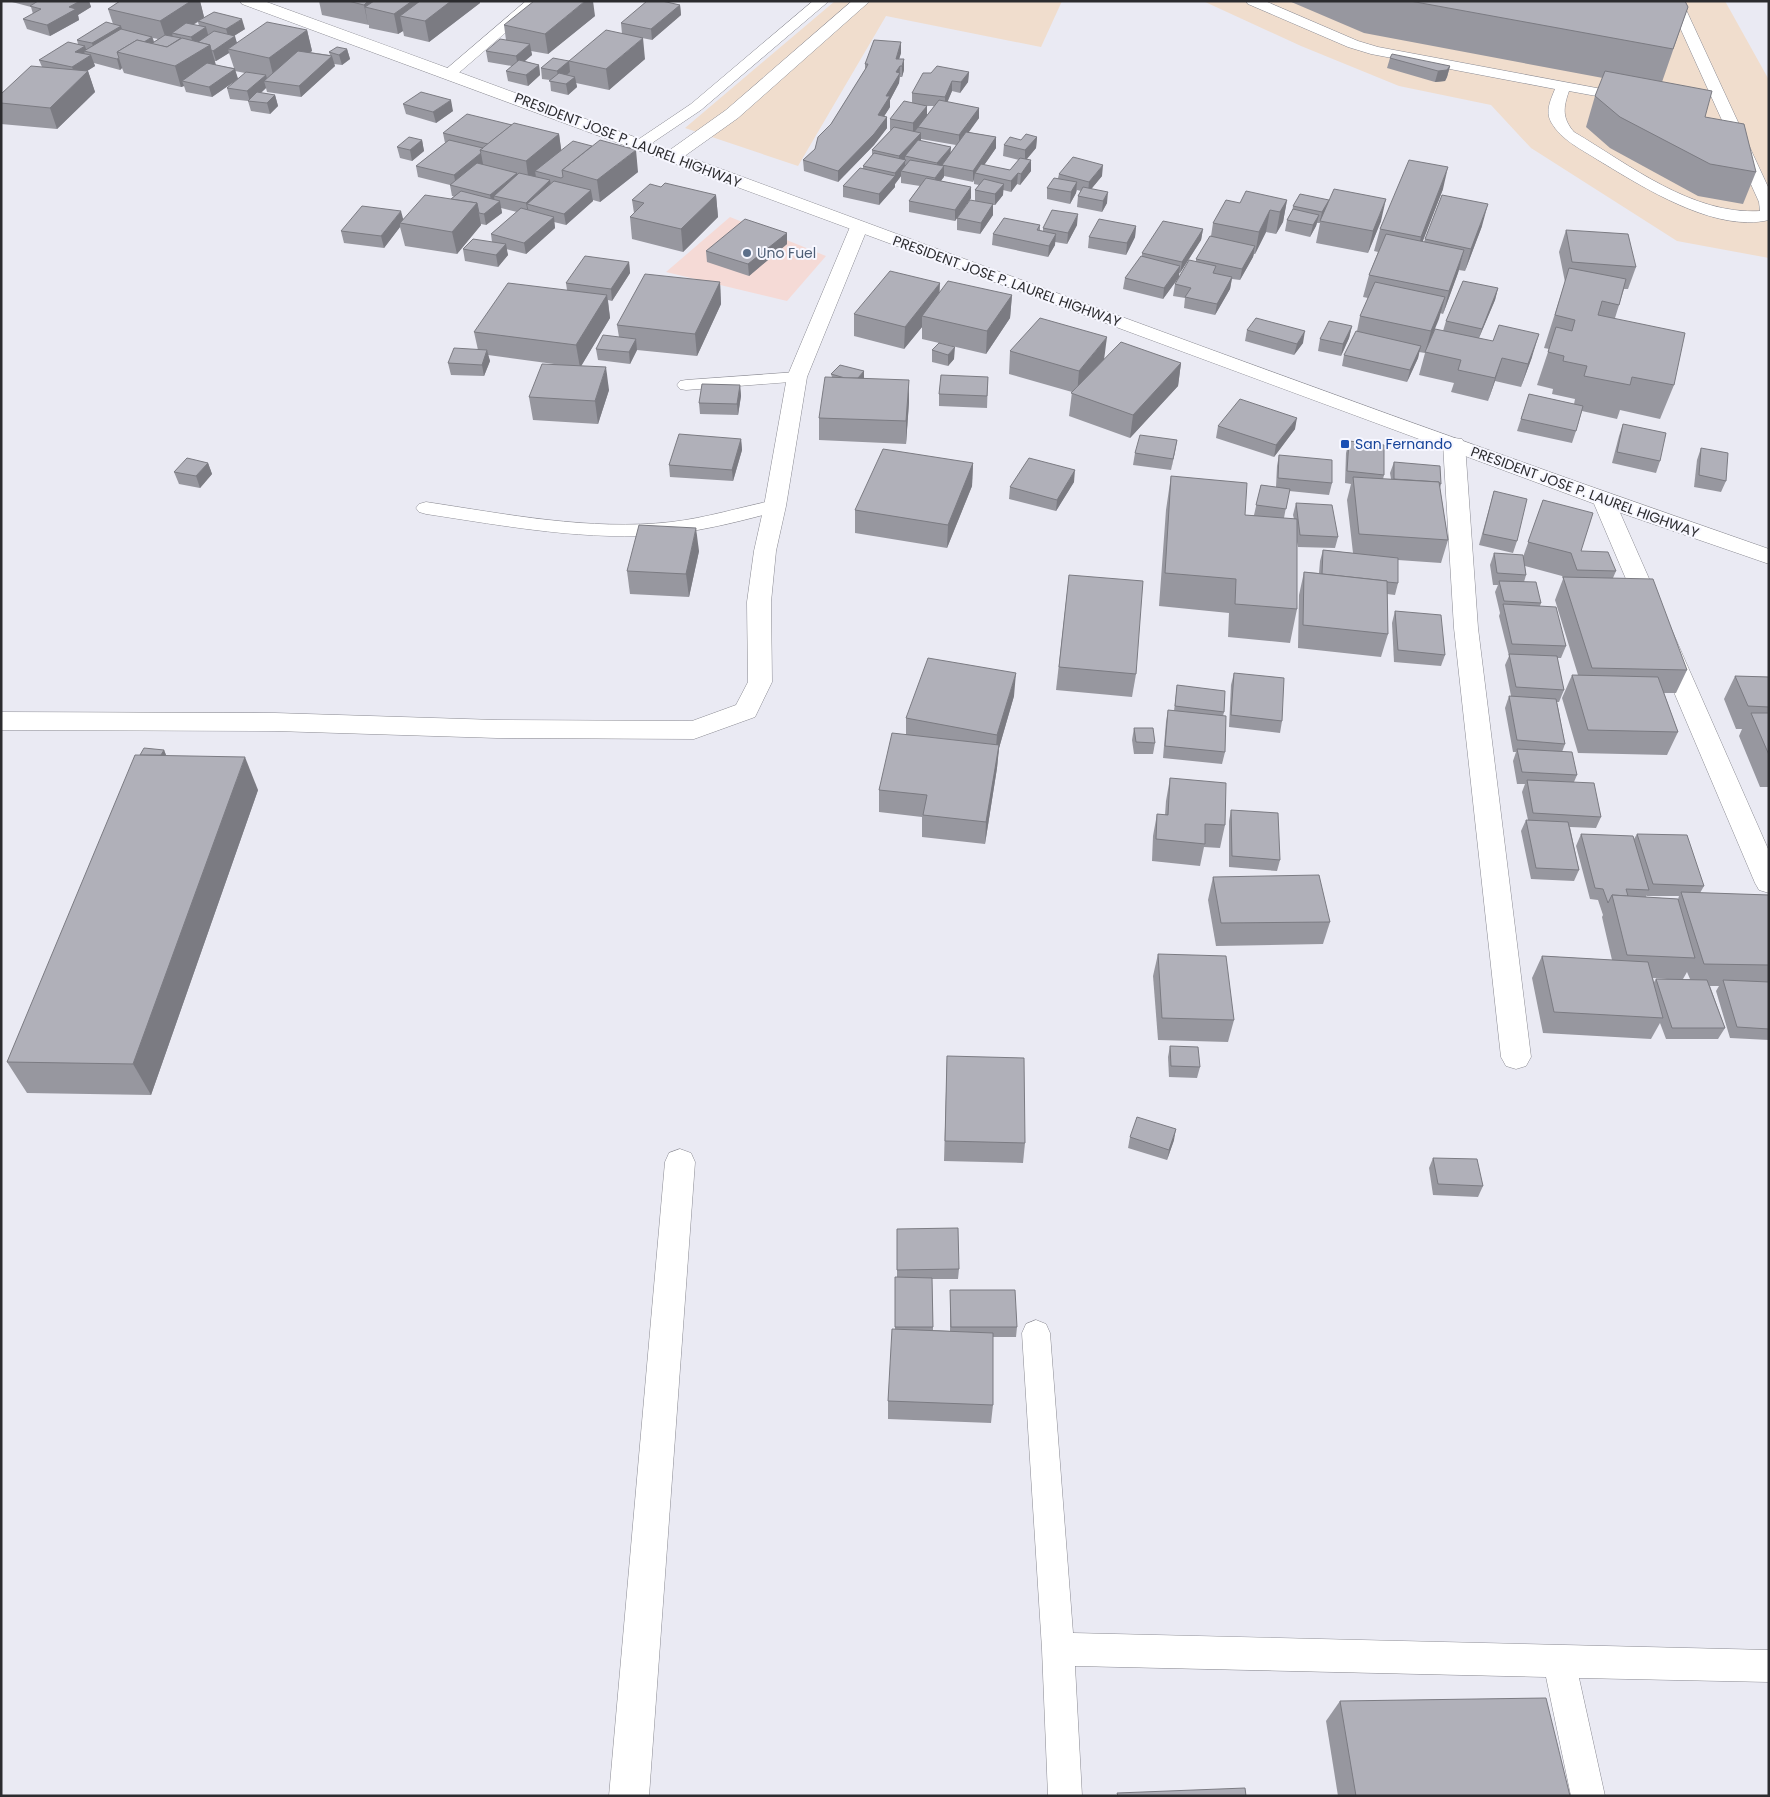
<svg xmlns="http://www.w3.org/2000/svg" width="1770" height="1797" font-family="Poppins,sans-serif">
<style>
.commercial{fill:#f5dad6}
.industrial{fill:#f0ddcd}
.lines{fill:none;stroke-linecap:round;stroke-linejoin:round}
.lane-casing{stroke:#8a8a92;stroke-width:1}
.street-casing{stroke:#8a8a92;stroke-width:1}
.secondary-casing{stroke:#8a8a92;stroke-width:1}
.highway-casing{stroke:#8a8a92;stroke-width:1}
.lane{fill:#fff;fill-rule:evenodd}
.street{fill:#fff;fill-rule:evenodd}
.secondary{fill:#fff;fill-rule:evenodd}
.highway{fill:#fff;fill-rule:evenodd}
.wall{fill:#97979f;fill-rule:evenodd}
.shaded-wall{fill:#7b7b82}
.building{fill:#b0b0b9;stroke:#7b7b82}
.service-dot{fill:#5c6f8a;stroke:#f7f7ff;stroke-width:2}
.transit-dot{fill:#1a4fb4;stroke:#f7f7ff;stroke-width:2}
.labels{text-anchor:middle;stroke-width:4;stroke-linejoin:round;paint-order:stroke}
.far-street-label{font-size:14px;fill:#2c2c2f;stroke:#f7f7ff}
.far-service-label{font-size:14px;fill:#4e5e75;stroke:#f7f7ff;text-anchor:start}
.far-transit-label{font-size:14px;fill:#164399;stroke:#f7f7ff;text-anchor:start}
</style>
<rect width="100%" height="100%" fill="#eaeaf3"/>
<!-- commercial -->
<polygon class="commercial" points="730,217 826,256 787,301 666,272"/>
<!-- industrial -->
<g class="industrial">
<polygon points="835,1 1062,1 1041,47 886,16 798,166 685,128"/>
<polygon points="1203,1 1725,1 1769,80 1769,258 1677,241 1531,148 1491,105 1399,86 1301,46"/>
</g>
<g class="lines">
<!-- lane casing -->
<g class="lane-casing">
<g id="lane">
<polygon points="526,1 542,1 454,77 444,77 442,74 444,71"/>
<polygon points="813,1 829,1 701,110 646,147 636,147 633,144 636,141 691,104"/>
<path d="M1246,1H1265L1358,41L1378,47L1634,95L1636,98L1634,101L1629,102L1569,91C1563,108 1562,118 1574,132C1630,165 1692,215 1760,211L1759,202L1668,1H1682L1769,189V220C1714,233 1643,187 1598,160C1581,149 1561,140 1551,122C1545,111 1551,99 1555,89L1371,54L1348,47L1248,4Z"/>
<polygon points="797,372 803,373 806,377 803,381 686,390 680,389 677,385 680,381 686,380"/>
<path d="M775,500L782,502L785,506L782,510C745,520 707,530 670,534C589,542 506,526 426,514L419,512L416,508L419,504L426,502C506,514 590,531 671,522C706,518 741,507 775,500Z"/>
<polygon points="1036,1320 1046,1324 1050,1333 1073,1633 1769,1650 1769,1682 1579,1678 1605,1796 1571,1796 1546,1677 1075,1666 1082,1796 1048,1796 1042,1649 1022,1333 1026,1324"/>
</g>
</g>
<!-- street casing -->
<g class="street-casing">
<g id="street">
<polygon points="852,1 870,1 738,118 679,160 673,161 667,160 664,156 667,152 726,110"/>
<polygon points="859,221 866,223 868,227 807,377 786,506 776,551 771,602 772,682 755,717 694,739 497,738 275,731 1,730 1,712 275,713 497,720 692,721 736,705 748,682 747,602 754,551 764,506 787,377 850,227 852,223"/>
<polygon points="1454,438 1462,439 1465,444 1478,628 1531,1057 1526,1066 1516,1069 1506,1066 1501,1057 1454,628 1443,444 1446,439"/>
<polygon points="680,1149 691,1153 695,1162 649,1796 609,1796 665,1162 669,1153"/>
</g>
</g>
<!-- secondary casing -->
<g class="secondary-casing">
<polygon id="secondary" points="1603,492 1611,494 1614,499 1769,851 1769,893 1759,890 1755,883 1592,499 1595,494"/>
</g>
<!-- highway casing -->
<g class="highway-casing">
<path id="highway" d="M240,1H264C765,183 1264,374 1769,549V564L1595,504L242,4Z"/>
</g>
<!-- lane -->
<use href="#lane" class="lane"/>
<!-- street -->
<use href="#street" class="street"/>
<!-- secondary -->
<use href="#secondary" class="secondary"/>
<!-- highway -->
<use href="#highway" class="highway"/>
</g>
<!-- wall -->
<g class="wall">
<polygon points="12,1 89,1 91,7 78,15 79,20 50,36 27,29 23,19 33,14 31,7 12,2"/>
<path d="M120,1H200L204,17L245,29L234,36L237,43L307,30L312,51L309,52L330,55L329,52L347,49L350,59L342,65L334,64L335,66L301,97L267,92L266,88L261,93L275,95L278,106L270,114L251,111L248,101L230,99L227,88L235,81L212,97L186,92L184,86L181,87L124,73L122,68L120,70L94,63L95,66L87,71H88L95,92L57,129L1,124V94L42,67L39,60L78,44L77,40L113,24L108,9ZM198,22L199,26L193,25ZM153,38L158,39L154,42ZM229,53L234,68L215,65L214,61H216ZM235,71L245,73L238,79Z"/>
<polygon points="319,1 480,1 480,3 429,42 404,36 403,31 398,34 369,28 369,25 322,15"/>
<polygon points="1289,1 1685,1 1688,7 1662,82 1705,117 1756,172 1743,204 1698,196 1610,148 1586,127 1595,96 1603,78 1364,33"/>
<polygon points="680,5 681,15 652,40 622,34 621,23"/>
<polygon points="595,16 548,54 531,51 532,55 524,61 539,65 540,75 528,86 508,81 506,71 512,66 488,62 486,51 506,40 504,25"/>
<polygon points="901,42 901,53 899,59 904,70 902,77 900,77 899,83 890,100 890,107 884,116 887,117 887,128 874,145 838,182 804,171 803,160 815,149 831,124 865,70 865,64"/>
<polygon points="1390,58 1450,66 1447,77 1445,81 1435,82 1387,68"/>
<polygon points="645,59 609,90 576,83 577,87 568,95 551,91 550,80 542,79 541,68 569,61"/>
<path d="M969,72L968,82L960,93L952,91L947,102L979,108V118L968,132L996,137V148L984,165L1010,170L1019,160L1003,156L1004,145L1021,140L1037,137L1036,148L1027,159L1031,171L1020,185L1017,184L1011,192L1003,190V195L995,205H993V215L980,234L957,230V218L975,201V190L979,185L974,184V179L973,182L944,176L941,181L971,187V198L955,221L909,212V201L920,186L901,183V176L895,184V187L879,205L843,197V186L863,169V166L872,155V150L891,130H890V119L912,103V93L931,73ZM927,106H934L927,115ZM921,139L956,145L950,153L951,147L921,141Z"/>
<polygon points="403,104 453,111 436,123 406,114"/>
<polygon points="512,125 559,134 561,150 638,172 600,202 593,200 593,201 566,225 554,222 555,228 526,254 506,249 508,255 498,267 465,261 463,249 492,242 491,234 517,212 501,208 502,213 486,225 481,224 481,225 457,254 405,246 400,227 384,248 344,243 341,231 403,219 451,199 454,196 452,196 450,185 418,177 416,166 445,143 443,133"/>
<polygon points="422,140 424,151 412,161 400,158 397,147"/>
<polygon points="1059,174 1102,176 1091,189 1107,203 1102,212 1077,207 1078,196 1081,191 1077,190 1076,193 1070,204 1047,199 1047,188 1058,178"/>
<polygon points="661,187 716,195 718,217 683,252 632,239 630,217 634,213 632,200"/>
<polygon points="1443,189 1422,242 1424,242 1425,239 1482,226 1465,271 1459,270 1443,314 1440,313 1431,338 1443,331 1446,321 1498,288 1495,300 1479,338 1532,357 1521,387 1495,381 1488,401 1451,392 1454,383 1419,375 1425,353 1419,352 1418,358 1407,382 1342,366 1344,355 1357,331 1360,316 1368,298 1363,297 1369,275 1378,252 1374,251 1380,229"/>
<polygon points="1287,200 1283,222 1276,234 1266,232 1255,254 1254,254 1253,257 1240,280 1232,279 1230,289 1215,315 1184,308 1185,298 1173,296 1175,284 1196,261 1196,259 1211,236 1213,223 1240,203"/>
<polygon points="1328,203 1381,221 1368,253 1316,243 1320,223 1317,223 1316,226 1310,237 1285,231 1287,220 1292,213 1293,206"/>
<polygon points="1040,225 1040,230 1043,231 1043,228 1077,225 1067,244 1055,242 1055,245 1048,257 992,245 993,234"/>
<polygon points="1136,226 1135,237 1126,255 1088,248 1089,237"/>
<polygon points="1203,229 1201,240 1180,273 1179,273 1179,277 1163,299 1123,289 1125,278 1142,256 1142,253"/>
<polygon points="1566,230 1636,267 1628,289 1624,289 1615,318 1674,385 1660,419 1620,410 1617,419 1582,411 1576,431 1572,443 1517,431 1529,394 1574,404 1575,399 1552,394 1553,389 1537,385 1549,349 1544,348 1565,282 1559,252"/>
<polygon points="787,233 787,244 749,276 707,262 706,251"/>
<polygon points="629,262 630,273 612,301 608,300 610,318 581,366 609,390 598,424 533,420 529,397 554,364 488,355 490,361 484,376 451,375 448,363 478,350 474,332 567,290 566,283"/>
<polygon points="720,282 721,304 697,356 637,350 630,364 598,360 596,349 619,337 617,325"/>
<polygon points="940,292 1012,295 1010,318 986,354 922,339 922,327 904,349 854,336 854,314"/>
<polygon points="1352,326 1349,338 1341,356 1318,351 1320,339"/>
<polygon points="1247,330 1303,343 1294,355 1245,341"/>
<polygon points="939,343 954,359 948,366 932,362 932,350"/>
<polygon points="1010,351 1104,359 1181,363 1178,386 1130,438 1069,416 1072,392 1009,374"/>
<polygon points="864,371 864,378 909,402 906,444 819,440 819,418 832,377 831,374"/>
<polygon points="988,377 987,408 939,406 939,394"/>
<polygon points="740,385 741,396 738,415 700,414 699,403"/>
<polygon points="1623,424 1660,461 1656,473 1612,463 1619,436"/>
<polygon points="1218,426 1295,429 1274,457 1216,438"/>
<polygon points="741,439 742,450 733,481 670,477 669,465"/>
<polygon points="1177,440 1171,470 1133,465 1135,453"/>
<polygon points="1349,441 1384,475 1383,479 1391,479 1390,473 1394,462 1441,484 1440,488 1448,540 1441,563 1398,560 1398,583 1395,595 1387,594 1388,634 1381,657 1298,648 1299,595 1304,572 1319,573 1320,561 1323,550 1353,553 1347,500 1351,484 1345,483 1346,453"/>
<polygon points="1701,448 1726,481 1721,492 1694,487 1697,460"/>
<polygon points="1279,455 1332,483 1329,495 1289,491 1284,518 1294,519 1293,515 1296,503 1338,537 1335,548 1298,547 1297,542 1297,609 1290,643 1228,637 1229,613 1159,606 1166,510 1171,476 1245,515 1254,515 1261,485 1276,487 1277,466"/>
<polygon points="208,463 212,474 200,488 179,484 174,472"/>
<polygon points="973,463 972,486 947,548 855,533 855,510"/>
<polygon points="1074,482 1056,511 1009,499 1010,487"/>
<polygon points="1494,491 1517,541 1513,553 1479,545"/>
<polygon points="1543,500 1581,551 1616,571 1613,578 1687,670 1676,693 1664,693 1678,732 1667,755 1578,753 1562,698 1572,675 1578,675 1555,600 1563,579 1562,576 1525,566 1526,575 1524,582 1541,603 1540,606 1566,646 1561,658 1557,658 1564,690 1559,702 1557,702 1565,744 1562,752 1577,775 1574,782 1601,817 1596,828 1570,827 1579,870 1574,881 1531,879 1521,831 1526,820 1528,820 1522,792 1525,784 1517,784 1513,761 1516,752 1513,752 1505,708 1509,696 1511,696 1505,665 1509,656 1499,616 1500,613 1495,592 1498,585 1493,585 1490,565 1494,553 1523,557"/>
<polygon points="699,551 689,597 630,594 627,571"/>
<polygon points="1069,575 1136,674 1132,697 1056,690"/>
<polygon points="1395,611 1445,655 1441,666 1394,662 1392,623"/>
<polygon points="1234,673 1282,721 1280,733 1229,727 1231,685"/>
<polygon points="1735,676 1769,677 1769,787 1760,787 1739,736 1742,729 1736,729 1724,699"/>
<polygon points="1177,685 1224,712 1223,716 1225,752 1222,764 1163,758 1166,722 1168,710 1174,711"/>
<polygon points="1014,696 999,748 997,768 985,844 922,837 922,817 879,812 879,790 906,735 906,718"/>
<polygon points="1134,728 1155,743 1153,754 1134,754 1132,740"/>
<polygon points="164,750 166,756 258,790 151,1095 27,1093 7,1062 140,755"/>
<polygon points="1170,778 1225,825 1220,848 1204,847 1200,866 1152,861 1153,836 1157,814 1165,815 1166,801"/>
<polygon points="1231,810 1280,860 1277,871 1229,867 1229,821"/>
<path d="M1581,834L1634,839L1637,834L1704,886L1700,893L1769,895V1040L1730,1038L1716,991L1719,986H1710L1725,1028L1718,1039H1666L1660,1023L1651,1039L1543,1033L1532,978L1542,956L1612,960L1602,917L1603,915L1598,900L1590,899L1576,846ZM1647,895V896H1679L1678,899L1646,897ZM1687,972L1690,979H1683ZM1653,978L1667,979H1656L1654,982Z"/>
<polygon points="1213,877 1330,922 1323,944 1216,946 1208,900"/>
<polygon points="1158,954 1234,1020 1228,1042 1158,1040 1153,976"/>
<polygon points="1170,1046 1200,1067 1197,1078 1169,1077 1168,1057"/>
<polygon points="947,1056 1025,1143 1023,1163 944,1161"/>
<polygon points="1130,1137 1174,1140 1167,1160 1128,1148"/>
<polygon points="1433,1158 1483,1186 1478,1197 1433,1195 1429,1168"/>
<polygon points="897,1229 959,1269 958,1279 932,1279 933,1330 950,1331 950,1290 1017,1327 1016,1337 993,1337 993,1405 991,1423 888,1419 888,1401 895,1329 895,1277 897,1277"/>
<polygon points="1340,1701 1570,1796 1338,1796 1326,1721"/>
</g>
<!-- shaded-wall -->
<g class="shaded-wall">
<polygon points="80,1 89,1 91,7 78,15 79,20 50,36 47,25 69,7"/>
<polygon points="191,1 200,1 204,17 178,35 172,33 173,38 167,42 160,21"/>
<polygon points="368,1 402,1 365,7 368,25 364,5"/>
<polygon points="412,1 446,1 400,16 403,31 398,34 394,14"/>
<polygon points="451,1 480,1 480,3 429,42 425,21"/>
<polygon points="585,1 593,1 595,16 548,54 545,34"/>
<polygon points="680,5 681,15 652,40 651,29"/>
<polygon points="242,19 245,29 229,39 226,29"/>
<polygon points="121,26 124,36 95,54 92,43"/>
<polygon points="206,27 209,38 194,46 191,37"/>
<polygon points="307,30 312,51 274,79 269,58"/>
<polygon points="235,36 238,47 228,49 229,53 216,61 213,51"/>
<polygon points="152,37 156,48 125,54"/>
<polygon points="643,38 645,59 609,90 606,69"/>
<polygon points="901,42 901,53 896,69 896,59"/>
<polygon points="530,44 532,55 518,67 516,56"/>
<polygon points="210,45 216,65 182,81 184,86 181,87 175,66"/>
<polygon points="85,46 87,52 84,51 86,58 75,52"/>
<polygon points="347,49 350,59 342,65 339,55"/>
<polygon points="91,55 95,66 76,78 72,67"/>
<polygon points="332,56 335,66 301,97 299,86"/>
<polygon points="119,58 122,68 120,70 117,59"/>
<polygon points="904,59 904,70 902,77 902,66"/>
<polygon points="569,61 570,72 559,82 557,71"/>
<polygon points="539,65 540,75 528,86 526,75"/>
<polygon points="900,66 899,83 890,100 890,107 878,126 878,115 896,72"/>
<polygon points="1450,66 1447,77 1445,81 1435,82 1438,71"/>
<polygon points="235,69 238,79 212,97 209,87"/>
<polygon points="88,71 95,92 57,129 50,108"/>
<polygon points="969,72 968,82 960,93 961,82"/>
<polygon points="266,75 268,82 264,81 266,88 250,102 247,91"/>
<polygon points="575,77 577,87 568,95 566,84"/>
<polygon points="952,81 952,91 945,108 945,97"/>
<polygon points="275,95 278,106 270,114 267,103"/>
<polygon points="451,100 453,111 436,123 433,112"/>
<polygon points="927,106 927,116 913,134 913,123"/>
<polygon points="979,108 979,118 959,146 959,135"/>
<polygon points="887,117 887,128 874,145 838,182 838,171"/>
<polygon points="921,133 921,144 905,156 905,171 901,171 901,176 895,184 895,173 899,168 899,156"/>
<polygon points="559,134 562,155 535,171 536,177 529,183 526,161"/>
<polygon points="996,137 996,148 978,174 975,173 974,179 973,182 973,171"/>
<polygon points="1037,137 1036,148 1025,161 1025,150"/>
<polygon points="422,140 424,151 412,161 410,150"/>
<polygon points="951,147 950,158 942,165 942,168 937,174 937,163"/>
<polygon points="636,150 638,172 600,202 597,180"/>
<polygon points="481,153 483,164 456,186 454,175"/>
<polygon points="1031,160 1031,171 1020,185 1021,174"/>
<polygon points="1103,165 1102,176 1088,193 1089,182"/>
<polygon points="944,166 944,177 934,189 935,178"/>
<polygon points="1448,167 1443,189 1416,259 1421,237"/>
<polygon points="517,173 519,184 494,196 495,204 492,207 490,195"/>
<polygon points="1018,173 1017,184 1011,192 1011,181"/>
<polygon points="895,176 895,187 879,205 879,194"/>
<polygon points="550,180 552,191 527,204 529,213 528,214 526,203"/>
<polygon points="1077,182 1076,193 1070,204 1071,192"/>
<polygon points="1004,184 1003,195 995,205 995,194"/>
<polygon points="971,187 971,198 955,221 955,210"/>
<polygon points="591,190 593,201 566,225 564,214"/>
<polygon points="1108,192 1107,203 1102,212 1103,201"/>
<polygon points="716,195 718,217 683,252 681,229"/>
<polygon points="1386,199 1381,221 1368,253 1373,231"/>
<polygon points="1287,200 1283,222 1276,234 1280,212"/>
<polygon points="1329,200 1326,211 1320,221 1322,212"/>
<polygon points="500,201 502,213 486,225 484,214"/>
<polygon points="477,203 481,225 457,254 452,232"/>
<polygon points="993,204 993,215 980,234 981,223"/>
<polygon points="1488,204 1482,226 1465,271 1471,249"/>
<polygon points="1270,210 1266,232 1255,254 1259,232"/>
<polygon points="401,211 404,222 400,223 400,227 384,248 381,236"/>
<polygon points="1078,214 1077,225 1067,244 1068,233"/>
<polygon points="1319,215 1316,226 1310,237 1313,225"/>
<polygon points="554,217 555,228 526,254 524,243"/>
<polygon points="1136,226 1135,237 1126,255 1127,243"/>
<polygon points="1203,229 1201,240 1180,273 1182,262"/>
<polygon points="787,233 787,244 749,276 748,264"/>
<polygon points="1056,234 1055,245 1048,257 1049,246"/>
<polygon points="506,244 508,255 498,267 496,255"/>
<polygon points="1255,246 1253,257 1240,280 1242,269"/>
<polygon points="1464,250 1458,273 1443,314 1449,291"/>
<polygon points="629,262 630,273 612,301 611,289"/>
<polygon points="1180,266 1179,277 1163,299 1164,288"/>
<polygon points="1232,277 1230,289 1215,315 1217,304"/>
<polygon points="720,282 721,304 697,356 695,334"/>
<polygon points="940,283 939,305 922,316 922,327 904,349 905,327"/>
<polygon points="1498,288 1495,300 1478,340 1482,329"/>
<polygon points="607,295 610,318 580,368 576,345"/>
<polygon points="1012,295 1010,318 986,354 987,331"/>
<polygon points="1445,297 1439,319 1425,353 1431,331"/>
<polygon points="1352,326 1349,338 1341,356 1343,344"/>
<polygon points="1305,331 1303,343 1294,355 1297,344"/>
<polygon points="1539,334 1532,357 1521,387 1528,364"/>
<polygon points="1107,337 1104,360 1077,394 1079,371"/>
<polygon points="636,339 637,350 630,364 629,352"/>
<polygon points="1421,346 1418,358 1407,382 1410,370"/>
<polygon points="955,347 954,359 948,366 948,355"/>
<polygon points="487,350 490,361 484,376 482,365"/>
<polygon points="1502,358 1495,381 1488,401 1495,378"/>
<polygon points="1181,363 1178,386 1130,438 1133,415"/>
<polygon points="606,367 609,390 598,424 595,401"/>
<polygon points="864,371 864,382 856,381"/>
<polygon points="909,380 909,402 906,444 906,421"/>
<polygon points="740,385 741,396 738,415 737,404"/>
<polygon points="1297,418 1295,429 1274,457 1276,445"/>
<polygon points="741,439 742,450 733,481 732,470"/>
<polygon points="1177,440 1175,452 1171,470 1173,459"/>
<polygon points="208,463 212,474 200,488 196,476"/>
<polygon points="973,463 972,486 947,548 948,525"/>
<polygon points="1075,470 1074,482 1056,511 1057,500"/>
<polygon points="696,528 699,551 689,597 686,574"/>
<polygon points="1016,673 1014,696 999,748 997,768 985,844 986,822 995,758 997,735"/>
<polygon points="164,750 169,762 154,768"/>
<polygon points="245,757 258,790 151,1095 133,1064"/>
<polygon points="1176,1129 1174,1140 1167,1160 1169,1150"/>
</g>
<!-- building -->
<g class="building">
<polygon points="38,1 80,1 69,7 76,9 47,25 23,19 41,9 30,6"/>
<polygon points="120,1 191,1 160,21 108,9"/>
<polygon points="348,1 368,1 364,5"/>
<polygon points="374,1 412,1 394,14 365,7"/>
<polygon points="420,1 451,1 425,21 400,16"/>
<polygon points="534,1 585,1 545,34 504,25"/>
<polygon points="647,1 662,1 680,5 651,29 621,23"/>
<polygon points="1410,1 1685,1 1688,7 1673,49"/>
<polygon points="214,12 242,19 226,29 198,21"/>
<polygon points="106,22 121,26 92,43 77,40"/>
<polygon points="267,22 307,30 269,58 228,49"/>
<polygon points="186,23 206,27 191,37 172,33"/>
<polygon points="121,29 152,37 144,42 137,40 117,52 119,58 117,59 84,51"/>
<polygon points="606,30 643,38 606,69 569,61"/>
<polygon points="214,31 235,36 213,51 211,50 210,45 198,42"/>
<polygon points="165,35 181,38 167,47 151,44"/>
<polygon points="182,38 210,45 175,66 117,52 137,40 167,47"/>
<polygon points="500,39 530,44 516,56 486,51"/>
<polygon points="874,40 901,42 896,59 904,59 902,66 900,66 896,72 900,73 886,96 890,96 878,115 887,117 874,134 838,171 803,160 815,149 818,137 831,124 866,68 868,64 865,64"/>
<polygon points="68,42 85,46 75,52 91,55 72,67 39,60"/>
<polygon points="337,47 347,49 339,55 329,52"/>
<polygon points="298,51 332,56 299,86 264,81"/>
<polygon points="1392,54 1450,66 1447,70 1438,71 1390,58"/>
<polygon points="553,58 569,61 557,71 541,68"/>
<polygon points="519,60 539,65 526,75 506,71"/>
<polygon points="207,63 235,69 209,87 182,81"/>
<polygon points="31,66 88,71 50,108 1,103 1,94"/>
<polygon points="937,66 969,72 961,82 952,81 945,97 912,93 923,73 931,73"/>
<polygon points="1605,71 1712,91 1705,117 1744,124 1756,172 1710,164 1620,117 1595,96"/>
<polygon points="246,72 266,75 247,91 227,88"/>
<polygon points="559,73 575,77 566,84 549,81"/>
<polygon points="257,92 275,95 267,103 248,101"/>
<polygon points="421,92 451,100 433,112 403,104"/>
<polygon points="939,100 979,108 959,135 918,127"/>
<polygon points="904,101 927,106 913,123 890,119"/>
<polygon points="467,114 512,125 488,144 443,133"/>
<polygon points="514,123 559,134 526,161 480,150"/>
<polygon points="894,127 921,133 899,156 872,150"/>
<polygon points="966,132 996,137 973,171 942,165"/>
<polygon points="1026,134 1037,137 1025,150 1004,145 1010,137 1021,140"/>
<polygon points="409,137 422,140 410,150 397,147"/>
<polygon points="449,140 483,148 480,150 481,153 454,175 416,166"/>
<polygon points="600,140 636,150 597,180 562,170"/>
<polygon points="918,140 951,147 937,163 905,156"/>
<polygon points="573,141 592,146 562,170 563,177 561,178 535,171"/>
<polygon points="874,153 906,160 895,173 863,166"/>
<polygon points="1073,157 1103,165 1089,182 1059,174"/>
<polygon points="1020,158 1031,160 1021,174 1018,173 1011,181 975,173 981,164 1010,170"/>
<polygon points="910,160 944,166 935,178 901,171"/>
<polygon points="1409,160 1448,167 1421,237 1380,229"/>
<polygon points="477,163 517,173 490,195 450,185"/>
<polygon points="860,168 895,176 879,194 843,186"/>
<polygon points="519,173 550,180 526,203 494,196"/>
<polygon points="926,178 971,187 955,210 909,201"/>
<polygon points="1054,178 1077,182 1071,192 1047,188"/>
<polygon points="984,179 1004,184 995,194 975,190"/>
<polygon points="554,181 591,190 564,214 527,204"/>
<polygon points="665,183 716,195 681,229 630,217 644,203 632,200 650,184 661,187"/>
<polygon points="1083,187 1108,192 1103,201 1078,196"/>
<polygon points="1334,189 1386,199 1373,231 1320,221"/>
<polygon points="461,191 500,201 484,214 479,213 477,203 451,199"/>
<polygon points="1246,191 1287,200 1280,212 1270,210 1259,232 1213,223 1226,200 1240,203"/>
<polygon points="1300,194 1329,200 1322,212 1293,206"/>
<polygon points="425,195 477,203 452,232 400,223"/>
<polygon points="1442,195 1488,204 1471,249 1425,239"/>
<polygon points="970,200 993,204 981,223 957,218"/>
<polygon points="362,206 401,211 381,236 341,231"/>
<polygon points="521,208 554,217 524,243 491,234"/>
<polygon points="1293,209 1319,215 1313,225 1287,220"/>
<polygon points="1052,210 1078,214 1068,233 1043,228"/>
<polygon points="1004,218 1040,225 1037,230 1056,234 1049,246 993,234"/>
<polygon points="745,219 787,233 748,264 706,251"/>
<polygon points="1099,219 1136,226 1127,243 1089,237"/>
<polygon points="1163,221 1203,229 1182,262 1142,253"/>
<polygon points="1566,230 1628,234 1636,267 1572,262"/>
<polygon points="1386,234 1464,250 1449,291 1369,275"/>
<polygon points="1210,236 1255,246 1242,269 1196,259"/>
<polygon points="473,239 506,244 496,255 463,249"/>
<polygon points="585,256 629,262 611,289 566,283"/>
<polygon points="1141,256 1180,266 1164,288 1125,278"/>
<polygon points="1189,260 1216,266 1213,273 1232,277 1217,304 1185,297 1191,288 1175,284"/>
<polygon points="1569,268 1626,279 1619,305 1602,301 1598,315 1685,333 1674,385 1632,377 1630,385 1584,376 1587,366 1563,361 1564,356 1548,352 1556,327 1572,331 1575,320 1555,315"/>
<polygon points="890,271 940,283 905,327 854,314"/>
<polygon points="645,274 720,282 695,334 617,325"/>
<polygon points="948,281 1012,295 987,331 922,316"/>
<polygon points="1463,281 1498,288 1482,329 1446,321"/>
<polygon points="1375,282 1445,297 1431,331 1360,316"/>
<polygon points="508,283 607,295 576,345 474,332"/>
<polygon points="1040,318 1107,337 1079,371 1010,351"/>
<polygon points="1256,318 1305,331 1297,344 1247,330"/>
<polygon points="1329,321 1352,326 1343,344 1320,339"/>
<polygon points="1499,325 1539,334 1528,364 1502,358 1495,378 1458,370 1461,360 1425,352 1435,329 1493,341"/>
<polygon points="1356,331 1421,346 1410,370 1344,355"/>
<polygon points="603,335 636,339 629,352 596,349"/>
<polygon points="1121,342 1181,363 1133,415 1071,393"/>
<polygon points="939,343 955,347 948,355 932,350"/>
<polygon points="454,348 487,350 482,365 448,363"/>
<polygon points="542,364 606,367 595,401 529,397"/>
<polygon points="840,365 864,371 858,378 845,378 831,374"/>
<polygon points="941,375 988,377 987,396 939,394"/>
<polygon points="825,377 909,380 906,421 819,418"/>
<polygon points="702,384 740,385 737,404 699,403"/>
<polygon points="1529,394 1583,406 1576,431 1521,419"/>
<polygon points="1240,399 1297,418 1276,445 1218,426"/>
<polygon points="1623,424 1666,433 1660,461 1617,452"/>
<polygon points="679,434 741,439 732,470 669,465"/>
<polygon points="1140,435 1177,440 1173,459 1135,453"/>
<polygon points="1349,441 1384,445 1384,475 1347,471"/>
<polygon points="1701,448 1728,453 1726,481 1699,475"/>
<polygon points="883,449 973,463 948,525 855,510"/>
<polygon points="1279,455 1332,460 1332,483 1278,478"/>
<polygon points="187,458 208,463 196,476 174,472"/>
<polygon points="1029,458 1075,470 1057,500 1010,487"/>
<polygon points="1394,462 1440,466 1441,484 1439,483 1439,482 1394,479"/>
<polygon points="1171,476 1247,483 1245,515 1297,519 1297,609 1235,604 1236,579 1165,573"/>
<polygon points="1353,477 1439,482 1448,540 1359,534"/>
<polygon points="1261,485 1290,489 1286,509 1256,505"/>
<polygon points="1494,491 1527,499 1517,541 1483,534"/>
<polygon points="1543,500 1593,513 1581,551 1608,552 1616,571 1577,570 1571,553 1528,542"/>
<polygon points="1296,503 1332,505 1338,537 1300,535"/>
<polygon points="639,525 696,528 686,574 627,571"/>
<polygon points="1323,550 1398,558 1398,583 1387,582 1387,581 1322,574"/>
<polygon points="1494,553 1523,555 1526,575 1497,573"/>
<polygon points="1304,572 1387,581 1388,634 1303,625"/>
<polygon points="1069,575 1143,581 1136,674 1059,667"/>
<polygon points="1563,577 1653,579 1687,670 1592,668"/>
<polygon points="1499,581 1536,582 1541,603 1504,601"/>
<polygon points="1503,604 1556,607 1566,646 1512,644"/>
<polygon points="1395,611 1441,615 1445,655 1398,650"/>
<polygon points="1509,654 1557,656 1564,690 1516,687"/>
<polygon points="928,658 1016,673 997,735 906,718"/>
<polygon points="1234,673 1284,678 1282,721 1231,715"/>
<polygon points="1572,675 1658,677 1678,732 1588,730"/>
<polygon points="1735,676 1769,677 1769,707 1748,706"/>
<polygon points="1177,685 1225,691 1224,712 1175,706"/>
<polygon points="1509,696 1556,699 1565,744 1517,740"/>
<polygon points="1168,710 1226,716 1225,752 1165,746"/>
<polygon points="1751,713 1769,713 1769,755"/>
<polygon points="1134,728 1153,728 1155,743 1136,742"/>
<polygon points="892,733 999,745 986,822 923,815 927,795 879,790"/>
<polygon points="144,748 164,750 161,755 140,755"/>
<polygon points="1517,749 1572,752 1577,775 1522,772"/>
<polygon points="135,755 245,757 133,1064 7,1062"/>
<polygon points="1170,778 1226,783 1225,825 1205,824 1205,844 1156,839 1157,814 1168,815"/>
<polygon points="1527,780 1594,783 1601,817 1533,813"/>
<polygon points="1231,810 1278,813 1280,860 1232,856"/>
<polygon points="1526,820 1568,822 1579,870 1536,868"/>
<polygon points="1581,834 1633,836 1649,890 1626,889 1628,896 1612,895 1608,903 1603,889 1595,888"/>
<polygon points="1637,834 1687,835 1704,886 1653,884"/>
<polygon points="1319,875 1330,922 1221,923 1213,877"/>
<polygon points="1681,892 1769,895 1769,965 1704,964"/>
<polygon points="1612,895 1678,899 1695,958 1627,955"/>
<polygon points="1158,954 1226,956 1234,1020 1162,1018"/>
<polygon points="1542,956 1648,962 1663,1018 1554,1012"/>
<polygon points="1656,979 1707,980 1725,1028 1672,1028"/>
<polygon points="1723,980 1769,982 1769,1029 1737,1027"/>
<polygon points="1170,1046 1198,1047 1200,1067 1171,1066"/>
<polygon points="947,1056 1024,1058 1025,1143 945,1141"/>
<polygon points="1137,1117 1176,1129 1169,1150 1130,1137"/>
<polygon points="1433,1158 1477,1159 1483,1186 1438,1184"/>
<polygon points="958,1228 959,1269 897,1270 897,1229"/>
<polygon points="895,1277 932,1278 933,1327 895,1327"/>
<polygon points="950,1290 1015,1290 1017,1327 951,1327"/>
<polygon points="892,1329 993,1333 993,1405 888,1401"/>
<polygon points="1546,1698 1570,1796 1356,1796 1340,1701"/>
<polygon points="1245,1788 1246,1796 1118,1796 1117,1793"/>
</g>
<!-- markers -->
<circle class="service-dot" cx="747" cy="253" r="5"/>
<rect class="transit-dot" x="1340" y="439" width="10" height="10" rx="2.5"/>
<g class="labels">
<!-- far-street labels -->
<g class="far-street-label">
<text transform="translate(628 140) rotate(21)" y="5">PRESIDENT JOSE P. LAUREL HIGHWAY</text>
<text transform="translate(1007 281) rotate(20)" y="5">PRESIDENT JOSE P. LAUREL HIGHWAY</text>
<text transform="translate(1585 492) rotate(20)" y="5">PRESIDENT JOSE P. LAUREL HIGHWAY</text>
</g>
<!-- far-service labels -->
<g class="far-service-label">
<text x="757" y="258">Uno Fuel</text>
</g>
<!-- far-transit labels -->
<g class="far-transit-label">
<text x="1355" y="449">San Fernando</text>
</g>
</g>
<!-- border -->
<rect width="1770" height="1797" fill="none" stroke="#2c2c2f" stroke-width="5"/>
</svg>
